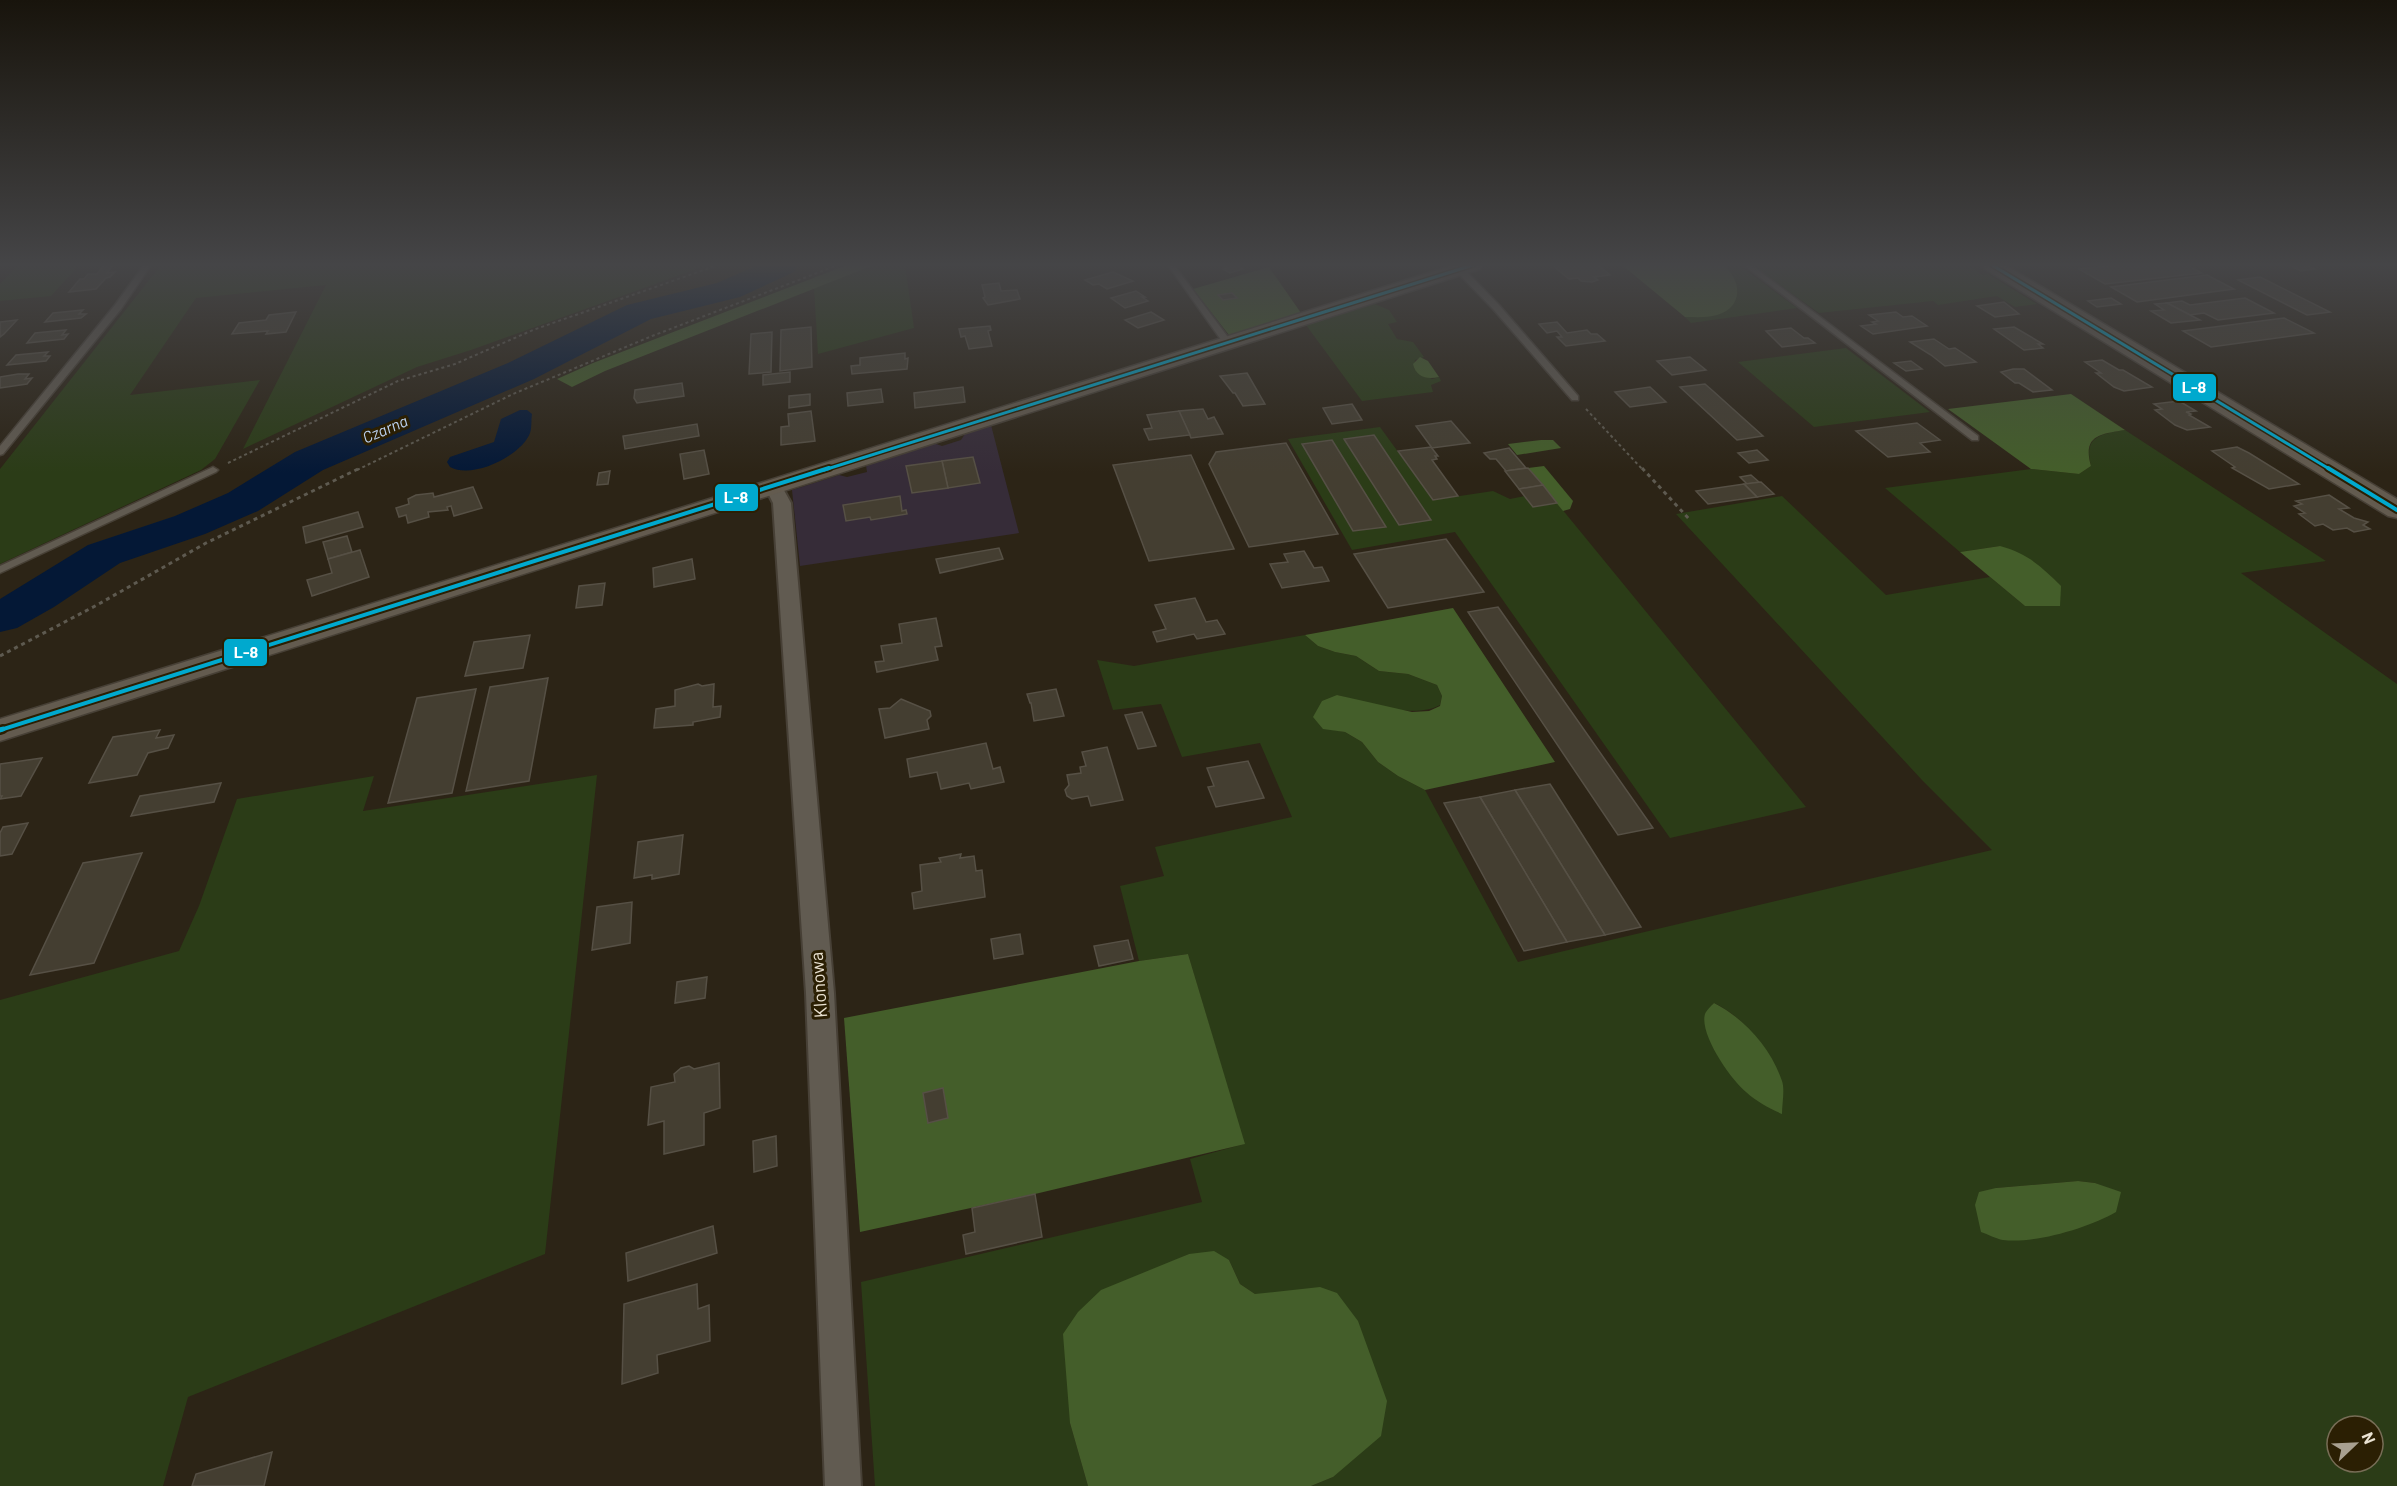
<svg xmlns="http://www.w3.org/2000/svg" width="2397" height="1486" font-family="Barlow,sans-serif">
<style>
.commercial{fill:#362c38}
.green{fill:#2b3c17;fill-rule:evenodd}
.forest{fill:#445e2a}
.water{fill:#041836}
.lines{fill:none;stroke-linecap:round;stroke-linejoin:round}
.river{fill:#041836;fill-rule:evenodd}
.building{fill:#443e31;stroke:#565045;stroke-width:1.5}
.lane-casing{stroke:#474036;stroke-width:3}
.street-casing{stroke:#474036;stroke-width:4}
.secondary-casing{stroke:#474036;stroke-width:3}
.path-far1{stroke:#5e5a50;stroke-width:2;stroke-dasharray:3 3;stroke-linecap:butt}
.path{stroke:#5e5a50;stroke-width:3;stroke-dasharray:4 4;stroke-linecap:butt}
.lane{fill:#615b51;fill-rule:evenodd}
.street{fill:#615b51;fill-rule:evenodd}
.secondary{fill:#635b4f;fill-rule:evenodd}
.bus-1-far2-casing{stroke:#2b1f03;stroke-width:6}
.bus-1-far1-casing{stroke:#2b1f03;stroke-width:8}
.bus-1-casing{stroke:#2b1f03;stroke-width:10}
.bus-1-far2{stroke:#00a9ce;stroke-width:3}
.bus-1-far1{stroke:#00a9ce;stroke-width:4}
.bus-1{stroke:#00a9ce;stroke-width:5}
.labels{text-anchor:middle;stroke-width:6;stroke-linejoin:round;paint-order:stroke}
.far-water-label{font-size:16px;font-style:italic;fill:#bbd1f0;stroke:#2b1f03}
.street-label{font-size:18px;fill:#eae2d2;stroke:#2b1f03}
.line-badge{stroke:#2b1f03;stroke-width:2}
.badge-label{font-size:16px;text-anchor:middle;font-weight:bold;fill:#fff}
</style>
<rect width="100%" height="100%" fill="#2c2416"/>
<!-- commercial -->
<polygon class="commercial" points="991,425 1019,533 800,566 792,490 839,475 847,477 867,472 866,465 933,443 942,446 961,440 965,434"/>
<!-- green -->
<g class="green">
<polygon points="18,265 79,265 51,296 0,301 0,284"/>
<polygon points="161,265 708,265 471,350 417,367 243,449 326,285 196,298 130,395 260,380 215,459 201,470 0,564 0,469"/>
<polygon points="874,265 905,265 914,328 818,354 814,288"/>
<polygon points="1723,265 1739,265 1797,308 1691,323 1685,317 1707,316 1726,267"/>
<polygon points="1752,265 1967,265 1983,275 1988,274 2037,304 2015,307 1997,296 1938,305 1933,301 1819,313"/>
<polygon points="1375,304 1389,310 1397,322 1388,324 1397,339 1413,342 1424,357 1415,360 1414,368 1432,379 1439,377 1441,381 1431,385 1433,392 1362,401 1306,325"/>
<polygon points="1846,348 1930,412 1814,427 1738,362"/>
<polygon points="1380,427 1433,500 1493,491 1510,499 1525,496 1533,507 1557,503 1806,807 1670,838 1455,532 1352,550 1288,439"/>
<path d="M2125,430L2326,561L2241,573L2397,684V1486H1311L1333,1477L1255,1294L1240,1284L1229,1260L1189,1254L1148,1273L1070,1423L1088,1486H875L861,1282L1202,1202L1190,1159L1244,1144L1188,954L1139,961L1120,886L1164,876L1155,847L1292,817L1260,743L1182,757L1161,704L1113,710L1097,660L1134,666L1305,635L1318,646L1335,652L1356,656L1379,671L1408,674L1437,685L1442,696L1440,705C1412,720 1367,702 1337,695L1323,728L1345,732L1362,742L1378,762L1398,776L1425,790L1518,962L1992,850L1922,780L1676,514L1782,496L1886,595L1990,577L2025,606L2000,546L1960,552L1885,488L2031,469L2079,474L2091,466C2083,436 2101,434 2125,430ZM1714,1003C1749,1020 1765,1049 1782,1082L1705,1025V1014ZM2078,1181L2095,1183L2121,1193L1996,1188ZM2337,1426H2373V1462H2337Z"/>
<polygon points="597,775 545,1254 188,1397 163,1486 0,1486 0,1000 179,951 199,906 237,799 374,776 363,811"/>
</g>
<!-- forest -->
<g class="forest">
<polygon points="847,265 874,265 605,371 572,387 557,379 593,363"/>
<path d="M1622,265H1723C1742,280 1744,307 1717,315C1707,318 1695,317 1685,317Z"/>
<polygon points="1269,267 1301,313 1229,335 1193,289"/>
<path d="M1420,357L1428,361L1439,377C1427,380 1416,377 1413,364Z"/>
<path d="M2071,394L2125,430C2101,434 2082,435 2091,466L2079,474L2031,469L1948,409Z"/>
<polygon points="1541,440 1553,440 1561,448 1517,455 1508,444"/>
<polygon points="1544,466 1573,501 1570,509 1563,511 1528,468"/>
<path d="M2000,546C2027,553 2042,567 2061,586L2060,606H2025L1960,552Z"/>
<polygon points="1453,608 1555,762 1425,790 1398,776 1378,762 1362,742 1345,732 1323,729 1313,717 1322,701 1337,695 1412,712 1429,711 1440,706 1442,696 1437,685 1408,674 1379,671 1356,656 1335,652 1318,646 1305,635"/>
<polygon points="1188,954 1245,1144 1035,1194 860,1232 844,1018 1139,961"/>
<path d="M1714,1003C1744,1018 1771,1048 1782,1081C1785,1090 1782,1104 1782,1114C1769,1108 1757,1102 1746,1092C1731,1080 1699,1034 1705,1014C1706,1011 1711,1006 1714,1003Z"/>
<path d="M2078,1181L2095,1183L2121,1192L2116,1212C2088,1228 2035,1244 2003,1240C1996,1239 1988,1234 1981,1232L1975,1205L1979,1192L1996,1188Z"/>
<polygon points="1214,1251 1229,1260 1240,1284 1255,1294 1320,1287 1337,1293 1358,1321 1387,1401 1381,1436 1333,1477 1311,1486 1088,1486 1070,1423 1063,1334 1078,1312 1101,1290 1189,1254"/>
</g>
<!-- water -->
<path class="water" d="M520,410H527L532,414C531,420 532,428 530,433C522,455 473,480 450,467L447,462L450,457L494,442L501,419Z"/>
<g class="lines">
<!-- river -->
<polygon class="river" points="758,265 799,265 794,272 740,297 651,319 534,379 323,470 258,511 205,534 120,563 54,607 17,628 0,632 0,599 88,545 175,516 228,493 295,452 508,363 627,305 717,283"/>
</g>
<!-- building -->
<g class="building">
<polygon points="97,265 113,265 107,273 115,272 110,277 106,278 96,289 69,292 80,279 84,279 88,274 97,274 104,265"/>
<polygon points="1223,265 1243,265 1238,266 1243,269 1230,273 1223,269 1228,268"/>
<polygon points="1552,265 1598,265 1610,275 1594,277 1598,280 1592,282 1581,281 1578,278 1569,279"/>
<polygon points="2120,265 2187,265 2202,273 2105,284 2079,269"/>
<polygon points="2289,265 2305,265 2315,269 2301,271"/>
<polygon points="1113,272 1133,281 1107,289 1099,284 1093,285 1085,280"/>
<polygon points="2207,275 2234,289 2137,302 2111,287"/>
<polygon points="2260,277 2330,312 2307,315 2238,280"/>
<polygon points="999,283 1001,291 1017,290 1020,299 988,305 983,298 985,297 982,285"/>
<polygon points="1136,291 1145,297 1142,297 1148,301 1125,308 1111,298"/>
<polygon points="1232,293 1237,298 1223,300 1218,295"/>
<polygon points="2111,298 2121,304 2097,307 2088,301"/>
<polygon points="2245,298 2274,313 2218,320 2204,313 2190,315 2167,303 2182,301 2190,305"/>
<polygon points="2004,302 2019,314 1995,317 1977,306"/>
<polygon points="2167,303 2190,315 2200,320 2171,323 2151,311 2164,310 2155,304"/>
<polygon points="83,310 79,314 86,314 81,318 45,322 53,313"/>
<polygon points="296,312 286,332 266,334 268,331 232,334 239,323 266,320 269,315"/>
<polygon points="1151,312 1164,320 1138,328 1125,320"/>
<polygon points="1896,312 1903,317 1912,316 1927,326 1873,334 1861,326 1876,324 1872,322 1878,321 1869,315"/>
<polygon points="2284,318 2314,333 2211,347 2183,331"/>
<polygon points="17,320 4,334 0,337 0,322"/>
<polygon points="1557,322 1567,333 1587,330 1591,334 1597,334 1605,341 1566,346 1557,337 1562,337 1557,331 1547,333 1539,324"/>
<polygon points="990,326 991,330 988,331 992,346 969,349 965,336 961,337 959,329"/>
<polygon points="811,327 812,367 780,371 781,330"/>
<polygon points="2014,327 2043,344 2038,344 2043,348 2024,350 1994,329"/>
<polygon points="1791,328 1804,338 1808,338 1815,343 1782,347 1766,331"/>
<polygon points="66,330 62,335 68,334 64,339 27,343 35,333"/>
<polygon points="772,332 771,372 749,374 751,334"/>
<polygon points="1934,339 1949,349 1955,348 1976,362 1945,366 1931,355 1910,342"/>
<polygon points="48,352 44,356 50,356 46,361 7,365 16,355"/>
<polygon points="905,353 905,359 908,358 907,369 852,374 851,366 860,365 860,358"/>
<polygon points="1690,357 1706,370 1672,375 1657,361"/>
<polygon points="2102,360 2119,370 2123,370 2152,387 2124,391 2114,387 2096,373 2101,373 2085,362"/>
<polygon points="1911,361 1922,369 1906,371 1894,363"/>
<polygon points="2013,369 2024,369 2052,390 2033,392 2019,383 2015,383 2001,372"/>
<polygon points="790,372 790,382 763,385 763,375"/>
<polygon points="1247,373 1265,404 1243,406 1235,393 1233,393 1220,376"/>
<polygon points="18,374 29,374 25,379 32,378 27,384 0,388 0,377"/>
<polygon points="682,383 684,396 637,403 634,398 635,390"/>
<polygon points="1705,384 1713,391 1763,436 1737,440 1680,387"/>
<polygon points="963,387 965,402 915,408 914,393"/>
<polygon points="1650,387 1666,402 1630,407 1615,392"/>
<polygon points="881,389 883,402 848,406 847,393"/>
<polygon points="810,394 810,405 789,408 789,396"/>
<polygon points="2179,401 2196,411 2186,412 2191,414 2189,415 2210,427 2187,430 2175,425 2155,410 2162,409 2154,404"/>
<polygon points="1352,404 1362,420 1332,424 1323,408"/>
<polygon points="1203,409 1208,419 1214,417 1223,434 1191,438 1179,411"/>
<polygon points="811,411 815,441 781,445 781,427 789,426 788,414"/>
<polygon points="1179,411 1190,435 1149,440 1144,429 1152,428 1147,415"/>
<polygon points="1451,421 1470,443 1432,448 1416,426"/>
<polygon points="1917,423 1940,440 1920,443 1930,452 1888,457 1856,431"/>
<polygon points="697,424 699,436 625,449 623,436"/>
<polygon points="1374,435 1431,520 1399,525 1344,439"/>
<polygon points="1332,440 1386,527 1353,531 1302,444"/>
<polygon points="1286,443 1338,534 1249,547 1209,464 1216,452"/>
<polygon points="1431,447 1438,456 1435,456 1437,459 1432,460 1458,496 1433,500 1398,451"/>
<polygon points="2237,447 2249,453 2299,484 2269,489 2232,468 2235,467 2212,451"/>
<polygon points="1509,448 1526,468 1506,471 1496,459 1490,459 1484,453"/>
<polygon points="704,450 709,474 684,479 680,454"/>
<polygon points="1757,450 1768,460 1749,463 1738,453"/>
<polygon points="1191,455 1234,549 1149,561 1113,465"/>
<polygon points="973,457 980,483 948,488 942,461"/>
<polygon points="942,461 948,488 912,493 906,466"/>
<polygon points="1528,468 1543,485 1519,489 1505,471"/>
<polygon points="610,471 608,484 597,485 599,473"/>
<polygon points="1751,475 1759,482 1747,484 1740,477"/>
<polygon points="1761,482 1774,494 1757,497 1744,484"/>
<polygon points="1744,484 1757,497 1708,504 1696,491"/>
<polygon points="1543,485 1557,503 1533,507 1519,489"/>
<polygon points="473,487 482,508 454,516 451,506 447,507 448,510 428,512 429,517 408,523 406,515 399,517 396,508 409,504 408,499 416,495 433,493 434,497"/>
<polygon points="2329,495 2349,508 2339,509 2354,518 2368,522 2363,525 2370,529 2354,532 2347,528 2333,530 2323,524 2315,526 2299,514 2305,513 2294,506 2302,504 2296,501"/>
<polygon points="900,496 902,511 906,510 907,514 871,520 870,517 846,521 843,505"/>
<polygon points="358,512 363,527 306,543 303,527"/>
<polygon points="347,536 352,552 328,559 323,542"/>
<polygon points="1446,539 1484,592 1388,608 1354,554"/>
<polygon points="999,548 1003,559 940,573 936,559"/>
<polygon points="360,550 369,577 312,596 307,580 332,573 328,559"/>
<polygon points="1304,551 1314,568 1322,567 1329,581 1282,588 1270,564 1288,562 1284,554"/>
<polygon points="692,559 695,579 654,587 653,568"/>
<polygon points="605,583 602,605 576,608 579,586"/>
<polygon points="1195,598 1206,622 1217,620 1225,634 1197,639 1194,634 1157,642 1153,632 1166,629 1155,605"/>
<polygon points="1498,607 1653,828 1618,835 1468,612"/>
<polygon points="936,618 942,646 935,647 938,660 877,672 875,662 884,661 881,646 902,643 899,624"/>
<polygon points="530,635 523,668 465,676 474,642"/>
<polygon points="548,678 529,781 466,791 490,687"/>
<polygon points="698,684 702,686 714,684 713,707 721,706 720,717 693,722 693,725 654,728 656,709 675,706 675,690"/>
<polygon points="476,689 452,793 388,803 417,698"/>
<polygon points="1056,689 1064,716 1034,721 1031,703 1030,703 1027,694"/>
<polygon points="901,699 930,711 931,716 927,720 929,729 885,738 879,709 890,708"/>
<polygon points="1142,712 1156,746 1138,749 1125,715"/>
<polygon points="160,730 156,738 174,735 168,748 148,753 137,775 89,783 113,737"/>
<polygon points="986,743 993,769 1000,767 1004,782 971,789 969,783 941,789 937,772 910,777 907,759"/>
<polygon points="1107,747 1123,800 1091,806 1088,796 1072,799 1067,796 1065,790 1069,785 1067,775 1081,773 1080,767 1086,766 1082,752"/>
<polygon points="42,758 21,796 0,799 2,796 0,796 0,764"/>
<polygon points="1248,761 1264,798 1216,807 1208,787 1214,786 1207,768"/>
<polygon points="221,783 214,802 131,816 140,796"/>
<polygon points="1550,784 1641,927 1605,935 1515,790"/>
<polygon points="1515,790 1605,935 1567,942 1480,797"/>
<polygon points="1480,797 1567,942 1524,951 1444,803"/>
<polygon points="28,823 12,854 0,856 0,833 3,827"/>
<polygon points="683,835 679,874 652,879 652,875 634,878 638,842"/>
<polygon points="142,853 94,963 30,975 83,863"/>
<polygon points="961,854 960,858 974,856 976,871 982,870 985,897 914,909 912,893 922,891 920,865 941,862 939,858"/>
<polygon points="632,902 630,943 592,950 597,907"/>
<polygon points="1020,934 1023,954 994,959 991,939"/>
<polygon points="1128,940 1133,959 1099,966 1094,946"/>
<polygon points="707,977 705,998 675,1003 677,982"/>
<polygon points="719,1063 720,1108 704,1113 704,1145 664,1154 664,1121 648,1125 651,1087 675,1082 674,1074 681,1068 689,1066 694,1069"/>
<polygon points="943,1088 948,1118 928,1123 923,1093"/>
<polygon points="776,1136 777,1166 754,1172 753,1141"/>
<polygon points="1035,1194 1042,1237 966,1254 963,1235 975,1232 972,1208"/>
<polygon points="713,1226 717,1253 628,1281 626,1253"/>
<polygon points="697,1284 698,1309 709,1305 710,1341 657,1355 658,1373 622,1384 624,1304"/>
<polygon points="272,1452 264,1486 192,1486 196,1474"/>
</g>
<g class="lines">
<!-- lane casing -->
<g class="lane-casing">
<g id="lane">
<polygon points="144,265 151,265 121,309 3,454 0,455 0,446 115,305"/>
<polygon points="1168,265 1174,265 1230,340 1230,344 1224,344"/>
<polygon points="1744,265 1751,265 1978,436 1978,440 1972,440"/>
<polygon points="1456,267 1462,267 1499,305 1578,396 1578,400 1572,400 1493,309 1456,271"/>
<polygon points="213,467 218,470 216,472 0,573 0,566"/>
</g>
</g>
<!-- street casing -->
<g class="street-casing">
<polygon id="street" points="774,482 780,483 791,503 834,993 861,1486 825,1486 806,993 773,503 765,487 768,483"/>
</g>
<!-- secondary casing -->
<g class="secondary-casing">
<g id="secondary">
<polygon points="1454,265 1483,265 1480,269 0,741 0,719 716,497"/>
<polygon points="1982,265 2005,265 2397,499 2397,518 2388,516 1985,269"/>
</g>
</g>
<!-- path-far1 -->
<g class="path-far1">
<polyline points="1586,409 1643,470"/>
<polyline points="228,463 398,381 455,364 533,330 718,265"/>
<polyline points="357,470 513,394 652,336 838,265"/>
</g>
<!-- path -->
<g class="path">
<polyline points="1642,468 1690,520"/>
<polyline points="0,656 97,605 206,543 360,468"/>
</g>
<!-- lane -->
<use href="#lane" class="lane"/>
<!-- street -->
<use href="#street" class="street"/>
<!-- secondary -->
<use href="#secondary" class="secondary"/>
<!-- bus-1-far2 casing -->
<g class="bus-1-far2-casing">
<g id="bus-1-far2">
<polyline points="1992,265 2331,470"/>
<polyline points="824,470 1473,265"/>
</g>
</g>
<!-- bus-1-far1 casing -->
<g class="bus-1-far1-casing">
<g id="bus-1-far1">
<polyline points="2328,468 2397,510"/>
<polyline points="0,730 829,468"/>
</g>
</g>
<!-- bus-1 casing -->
<g class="bus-1-casing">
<polyline id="bus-1" points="0,730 3,729"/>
</g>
<!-- bus-1-far2 -->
<use href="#bus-1-far2" class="bus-1-far2"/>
<!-- bus-1-far1 -->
<use href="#bus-1-far1" class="bus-1-far1"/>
<!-- bus-1 -->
<use href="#bus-1" class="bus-1"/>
</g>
<!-- sky -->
<linearGradient id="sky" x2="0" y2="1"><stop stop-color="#18140c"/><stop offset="0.56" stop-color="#454547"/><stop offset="1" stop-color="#454547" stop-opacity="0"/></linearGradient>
<rect width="2397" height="473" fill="url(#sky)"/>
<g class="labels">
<!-- far-water labels -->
<g class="far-water-label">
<text transform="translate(385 429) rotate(-23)" y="6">Czarna</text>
</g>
<!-- street labels -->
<g class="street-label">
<text transform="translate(819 985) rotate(-94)" y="6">Klonowa</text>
</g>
</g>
<g class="line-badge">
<rect x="2172" y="373" width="45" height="29" rx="6" fill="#00a9ce"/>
<rect x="714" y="483" width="45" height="29" rx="6" fill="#00a9ce"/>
<rect x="223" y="638" width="45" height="29" rx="6" fill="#00a9ce"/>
</g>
<g class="badge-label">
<text x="2194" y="393">L-8</text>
<text x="736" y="503">L-8</text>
<text x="246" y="658">L-8</text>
</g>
<!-- north arrow -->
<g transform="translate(2355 1444) rotate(67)"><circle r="28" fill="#2b1f03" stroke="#776d56" stroke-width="1.5"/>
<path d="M0-4.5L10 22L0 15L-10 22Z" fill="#a8a090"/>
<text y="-9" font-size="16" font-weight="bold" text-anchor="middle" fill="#eae2d2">N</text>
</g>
</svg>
